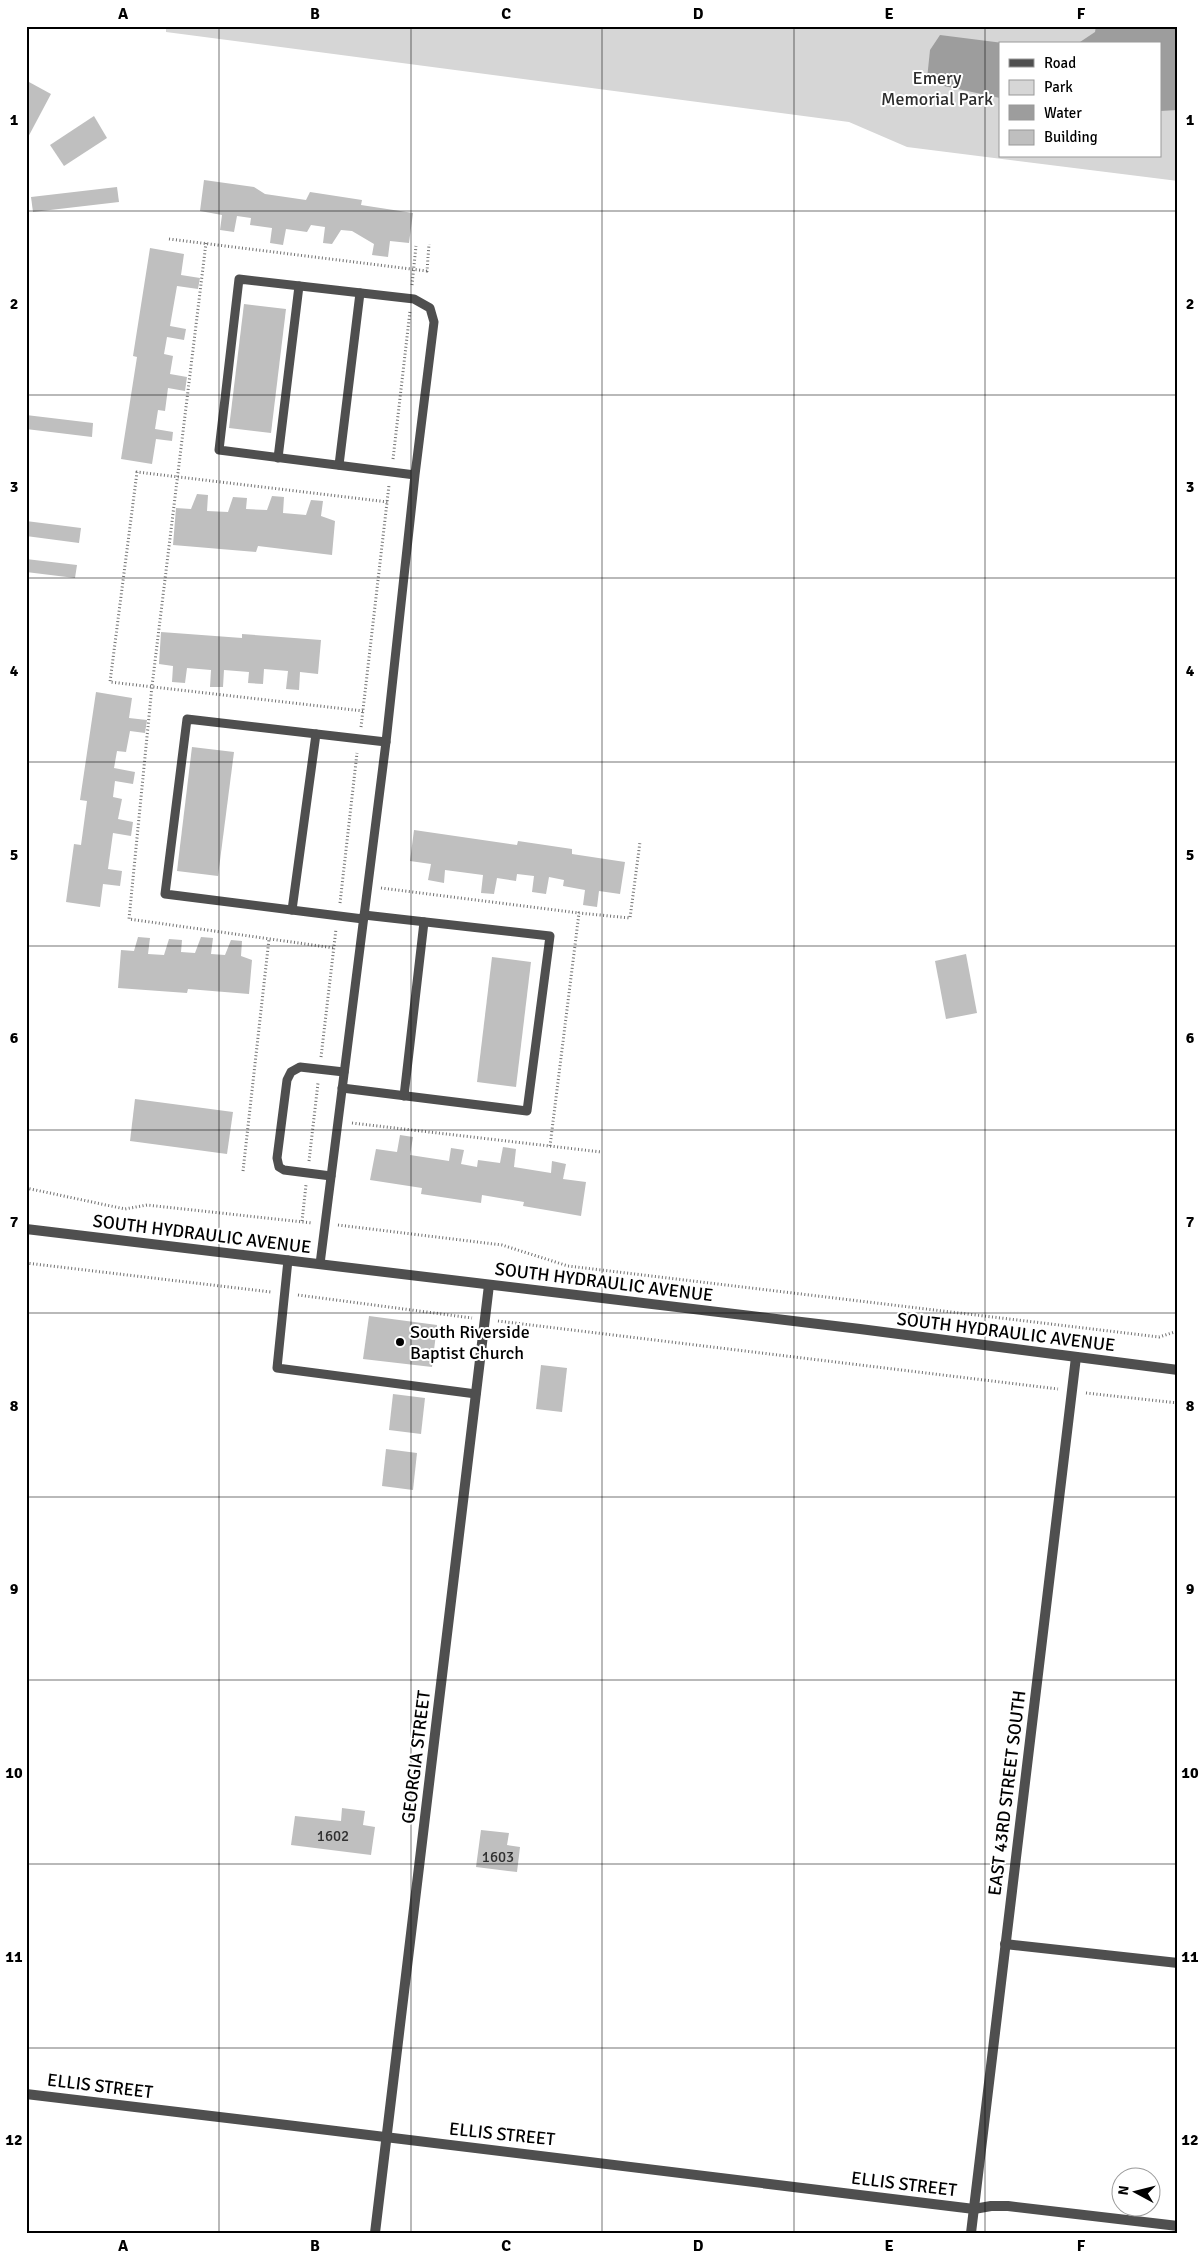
<svg xmlns="http://www.w3.org/2000/svg" width="1204" height="2259" font-family="Signika,sans-serif">
<style>
.green{fill:#d6d6d6;fill-rule:evenodd}
.water{fill:#9d9d9d}
.building{fill:#bfbfbf}
.lines{fill:none;stroke-linecap:round;stroke-linejoin:round}
.path{stroke:#717171;stroke-width:3;stroke-dasharray:1 2.5;stroke-linecap:butt}
.service{stroke:#4f4f4f;stroke-width:9}
.minor{stroke:#4f4f4f;stroke-width:10}
.tertiary{stroke:#4f4f4f;stroke-width:10}
.grid{fill:none;stroke:#000;stroke-width:1;stroke-opacity:0.55}
.poi-dot{fill:#000;stroke:#fff;stroke-width:2}
.labels{text-anchor:middle;stroke-width:4;stroke-linejoin:round;paint-order:stroke}
.number-label{font-size:15px;fill:#303030}
.park-label{font-size:18px;fill:#2d2d2d;stroke:#fff}
.street-label{font-size:18px;fill:#000;stroke:#fff}
.poi-label{font-size:18px;fill:#000;stroke:#fff;text-anchor:start}
.neatline{fill:none;stroke:#000;stroke-width:2}
.grid-label{font-size:16px;text-anchor:middle;font-weight:bold;fill:#000}
</style>
<rect width="100%" height="100%" fill="#fff"/>
<!-- green -->
<path class="green" d="M166,26H1178V181L907,147L849,122L166,32ZM1000,44H1160V156H1000Z"/>
<!-- water -->
<g class="water">
<polygon points="1096,26 1178,26 1178,110 1160,111 1160,44 1077,44 1095,32"/>
<polygon points="940,35 1011,44 1000,44 1000,98 930,83 927,79 930,50"/>
</g>
<!-- building -->
<g class="building">
<polygon points="29,82 51,94 26,141 26,87"/>
<polygon points="94,116 107,138 64,166 50,145"/>
<polygon points="204,180 254,187 265,194 306,200 310,192 362,200 361,205 413,213 409,243 390,241 388,257 372,255 374,244 352,231 341,230 332,244 323,243 325,227 311,225 307,232 286,229 283,245 270,243 272,228 250,225 251,218 237,216 234,232 220,230 222,215 200,211"/>
<polygon points="117,187 119,202 33,212 31,197"/>
<polygon points="150,248 184,254 181,275 200,278 198,289 177,286 170,326 186,329 184,340 167,337 164,354 173,356 170,374 187,377 185,391 168,388 165,411 158,410 155,429 173,432 172,441 156,439 152,464 121,459 137,357 133,356"/>
<polygon points="244,304 286,309 271,433 229,428"/>
<polygon points="26,415 93,423 92,437 26,429"/>
<polygon points="197,494 208,495 207,511 228,512 233,497 247,498 246,509 267,510 272,496 284,497 283,513 306,515 311,500 323,501 321,516 335,521 332,555 258,546 256,552 173,545 176,508 191,509"/>
<polygon points="26,521 81,528 79,543 26,536"/>
<polygon points="26,559 77,565 75,578 26,572"/>
<polygon points="161,632 242,638 242,634 321,640 318,674 300,672 299,690 286,689 288,671 264,669 263,684 248,683 249,672 224,670 223,687 210,687 211,670 187,668 185,683 172,682 173,666 159,664"/>
<polygon points="96,692 132,698 129,718 147,720 145,733 130,731 126,752 117,751 114,768 135,772 133,784 115,781 113,797 122,799 118,819 133,822 131,836 113,833 108,869 122,871 120,886 103,884 100,907 66,902 74,844 81,845 87,801 80,800"/>
<polygon points="192,747 234,752 218,876 177,871"/>
<polygon points="414,830 517,845 518,841 572,849 572,854 625,862 620,894 599,891 597,907 583,905 585,890 563,886 564,880 549,877 546,894 532,892 534,876 517,874 516,881 497,878 494,894 481,893 483,875 445,870 444,883 428,880 431,864 410,861"/>
<polygon points="138,937 150,938 148,954 164,955 169,939 182,940 181,952 195,953 201,937 213,938 211,954 225,955 231,940 242,941 241,956 252,960 249,994 188,989 187,993 118,988 121,950 134,951"/>
<polygon points="966,954 977,1013 946,1019 935,961"/>
<polygon points="492,957 531,962 516,1087 477,1082"/>
<polygon points="135,1099 233,1112 227,1154 130,1141"/>
<polygon points="400,1135 413,1137 410,1155 449,1161 451,1148 464,1150 461,1164 477,1167 478,1160 500,1163 503,1147 516,1149 514,1167 551,1173 552,1161 566,1164 563,1179 586,1182 581,1216 523,1206 524,1202 482,1195 481,1203 421,1194 422,1188 370,1180 376,1149 397,1152"/>
<polygon points="369,1316 437,1325 432,1367 363,1359"/>
<polygon points="541,1365 567,1368 562,1412 536,1409"/>
<polygon points="393,1394 425,1398 421,1434 389,1430"/>
<polygon points="386,1449 417,1453 413,1490 382,1486"/>
<polygon points="342,1808 365,1811 363,1825 375,1827 371,1855 291,1845 295,1816 341,1821"/>
<polygon points="481,1830 509,1833 507,1845 520,1847 517,1872 476,1867"/>
</g>
<g class="lines">
<!-- path -->
<g class="path">
<polyline points="169,239 427,271 429,244"/>
<polyline points="206,243 152,686 129,919 334,948"/>
<polyline points="412,285 416,246"/>
<polyline points="393,459 410,311"/>
<polyline points="363,711 110,682 137,472 388,502"/>
<polyline points="361,727 389,485"/>
<polyline points="381,888 579,913"/>
<polyline points="340,903 357,753"/>
<polyline points="321,1057 336,929"/>
<polyline points="352,1123 601,1152"/>
<polyline points="550,1146 579,913 630,918 640,842"/>
<polyline points="309,1161 318,1083"/>
<polyline points="243,1171 269,939"/>
<polyline points="26,1188 125,1209 147,1205 312,1223"/>
<polyline points="302,1221 306,1185"/>
<polyline points="338,1225 502,1245 568,1266 1159,1337 1178,1331"/>
<polyline points="26,1263 271,1292"/>
<polyline points="298,1295 472,1318"/>
<polyline points="498,1321 1058,1389"/>
<polyline points="1086,1393 1178,1403"/>
</g>
<!-- service -->
<g class="service">
<polyline points="278,458 299,286"/>
<polyline points="339,465 360,293"/>
<polyline points="292,910 316,734"/>
<polyline points="363,919 165,894 187,719 386,742"/>
<polyline points="342,1088 527,1111 550,936 364,915"/>
<polyline points="404,1096 424,922"/>
<polyline points="331,1176 284,1170 279,1167 277,1158 287,1080 291,1072 300,1067 344,1072"/>
<polyline points="288,1260 277,1368 476,1394"/>
<polyline points="320,1264 386,742 415,475 434,322 430,308 414,299 239,279 219,450 415,475"/>
</g>
<!-- minor -->
<g class="minor">
<polyline points="1005,1944 1178,1963"/>
<path d="M26,2094C342,2132 658,2168 974,2209L991,2206H1008L1178,2226"/>
<polyline points="375,2233 489,1285"/>
<polyline points="971,2233 1076,1357"/>
</g>
<!-- tertiary -->
<polyline class="tertiary" points="26,1229 860,1329 1178,1370"/>
</g>
<!-- grid -->
<path class="grid" d="M219,26V2233M411,26V2233M602,26V2233M794,26V2233M985,26V2233M26,211H1178M26,395H1178M26,578H1178M26,762H1178M26,946H1178M26,1130H1178M26,1313H1178M26,1497H1178M26,1680H1178M26,1864H1178M26,2048H1178"/>
<!-- markers -->
<circle class="poi-dot" cx="400" cy="1342" r="5"/>
<g class="labels">
<!-- number labels -->
<g class="number-label">
<text x="333" y="1841">1602</text>
<text x="498" y="1862">1603</text>
</g>
<!-- park labels -->
<g class="park-label">
<text x="937" y="84">Emery<tspan x="937" dy="21">Memorial Park</tspan></text>
</g>
<!-- street labels -->
<g class="street-label">
<text transform="translate(202 1234) rotate(7)" y="6">SOUTH HYDRAULIC AVENUE</text>
<text transform="translate(604 1282) rotate(7)" y="6">SOUTH HYDRAULIC AVENUE</text>
<text transform="translate(1006 1332) rotate(7)" y="6">SOUTH HYDRAULIC AVENUE</text>
<text transform="translate(416 1757) rotate(-83)" y="6">GEORGIA STREET</text>
<text transform="translate(1007 1793) rotate(-83)" y="6">EAST 43RD STREET SOUTH</text>
<text transform="translate(100 2086) rotate(7)" y="6">ELLIS STREET</text>
<text transform="translate(502 2134) rotate(6)" y="6">ELLIS STREET</text>
<text transform="translate(904 2184) rotate(7)" y="6">ELLIS STREET</text>
</g>
<!-- poi labels -->
<g class="poi-label">
<text x="410" y="1338">South Riverside<tspan x="410" dy="21">Baptist Church</tspan></text>
</g>
</g>
<!-- border -->
<rect width="1204" height="2259" fill="none" stroke="#ffffff" stroke-width="55"/>
<!-- legend -->
<rect x="999" y="42" width="162" height="115" fill="#ffffff" stroke="#999999"/>
<rect x="1009" y="59" width="25" height="8" fill="#4f4f4f" stroke="#999999"/>
<text x="1044" y="68" font-size="15" fill="#000000">Road</text>
<rect x="1009" y="80" width="25" height="15" fill="#d6d6d6" stroke="#999999"/>
<text x="1044" y="92" font-size="15" fill="#000000">Park</text>
<rect x="1009" y="105" width="25" height="15" fill="#9d9d9d" stroke="#999999"/>
<text x="1044" y="118" font-size="15" fill="#000000">Water</text>
<rect x="1009" y="130" width="25" height="15" fill="#bfbfbf" stroke="#999999"/>
<text x="1044" y="142" font-size="15" fill="#000000">Building</text>
<!-- north arrow -->
<g transform="translate(1136 2192) rotate(277)"><circle r="24" fill="#ffffff" stroke="#999999"/>
<path d="M0-4L9 19L0 12L-9 19Z" fill="#000000"/>
<text y="-8" font-size="14" font-weight="bold" text-anchor="middle" fill="#000000">N</text>
</g>
<rect x="28" y="28" width="1148" height="2204" class="neatline"/>
<g class="grid-label">
<text x="123" y="19">A</text>
<text x="315" y="19">B</text>
<text x="506" y="19">C</text>
<text x="698" y="19">D</text>
<text x="889" y="19">E</text>
<text x="1081" y="19">F</text>
<text x="14" y="125">1</text>
<text x="1190" y="125">1</text>
<text x="14" y="309">2</text>
<text x="1190" y="309">2</text>
<text x="14" y="492">3</text>
<text x="1190" y="492">3</text>
<text x="14" y="676">4</text>
<text x="1190" y="676">4</text>
<text x="14" y="860">5</text>
<text x="1190" y="860">5</text>
<text x="14" y="1043">6</text>
<text x="1190" y="1043">6</text>
<text x="14" y="1227">7</text>
<text x="1190" y="1227">7</text>
<text x="14" y="1411">8</text>
<text x="1190" y="1411">8</text>
<text x="14" y="1594">9</text>
<text x="1190" y="1594">9</text>
<text x="14" y="1778">10</text>
<text x="1190" y="1778">10</text>
<text x="14" y="1962">11</text>
<text x="1190" y="1962">11</text>
<text x="14" y="2145">12</text>
<text x="1190" y="2145">12</text>
<text x="123" y="2251">A</text>
<text x="315" y="2251">B</text>
<text x="506" y="2251">C</text>
<text x="698" y="2251">D</text>
<text x="889" y="2251">E</text>
<text x="1081" y="2251">F</text>
</g>
</svg>
